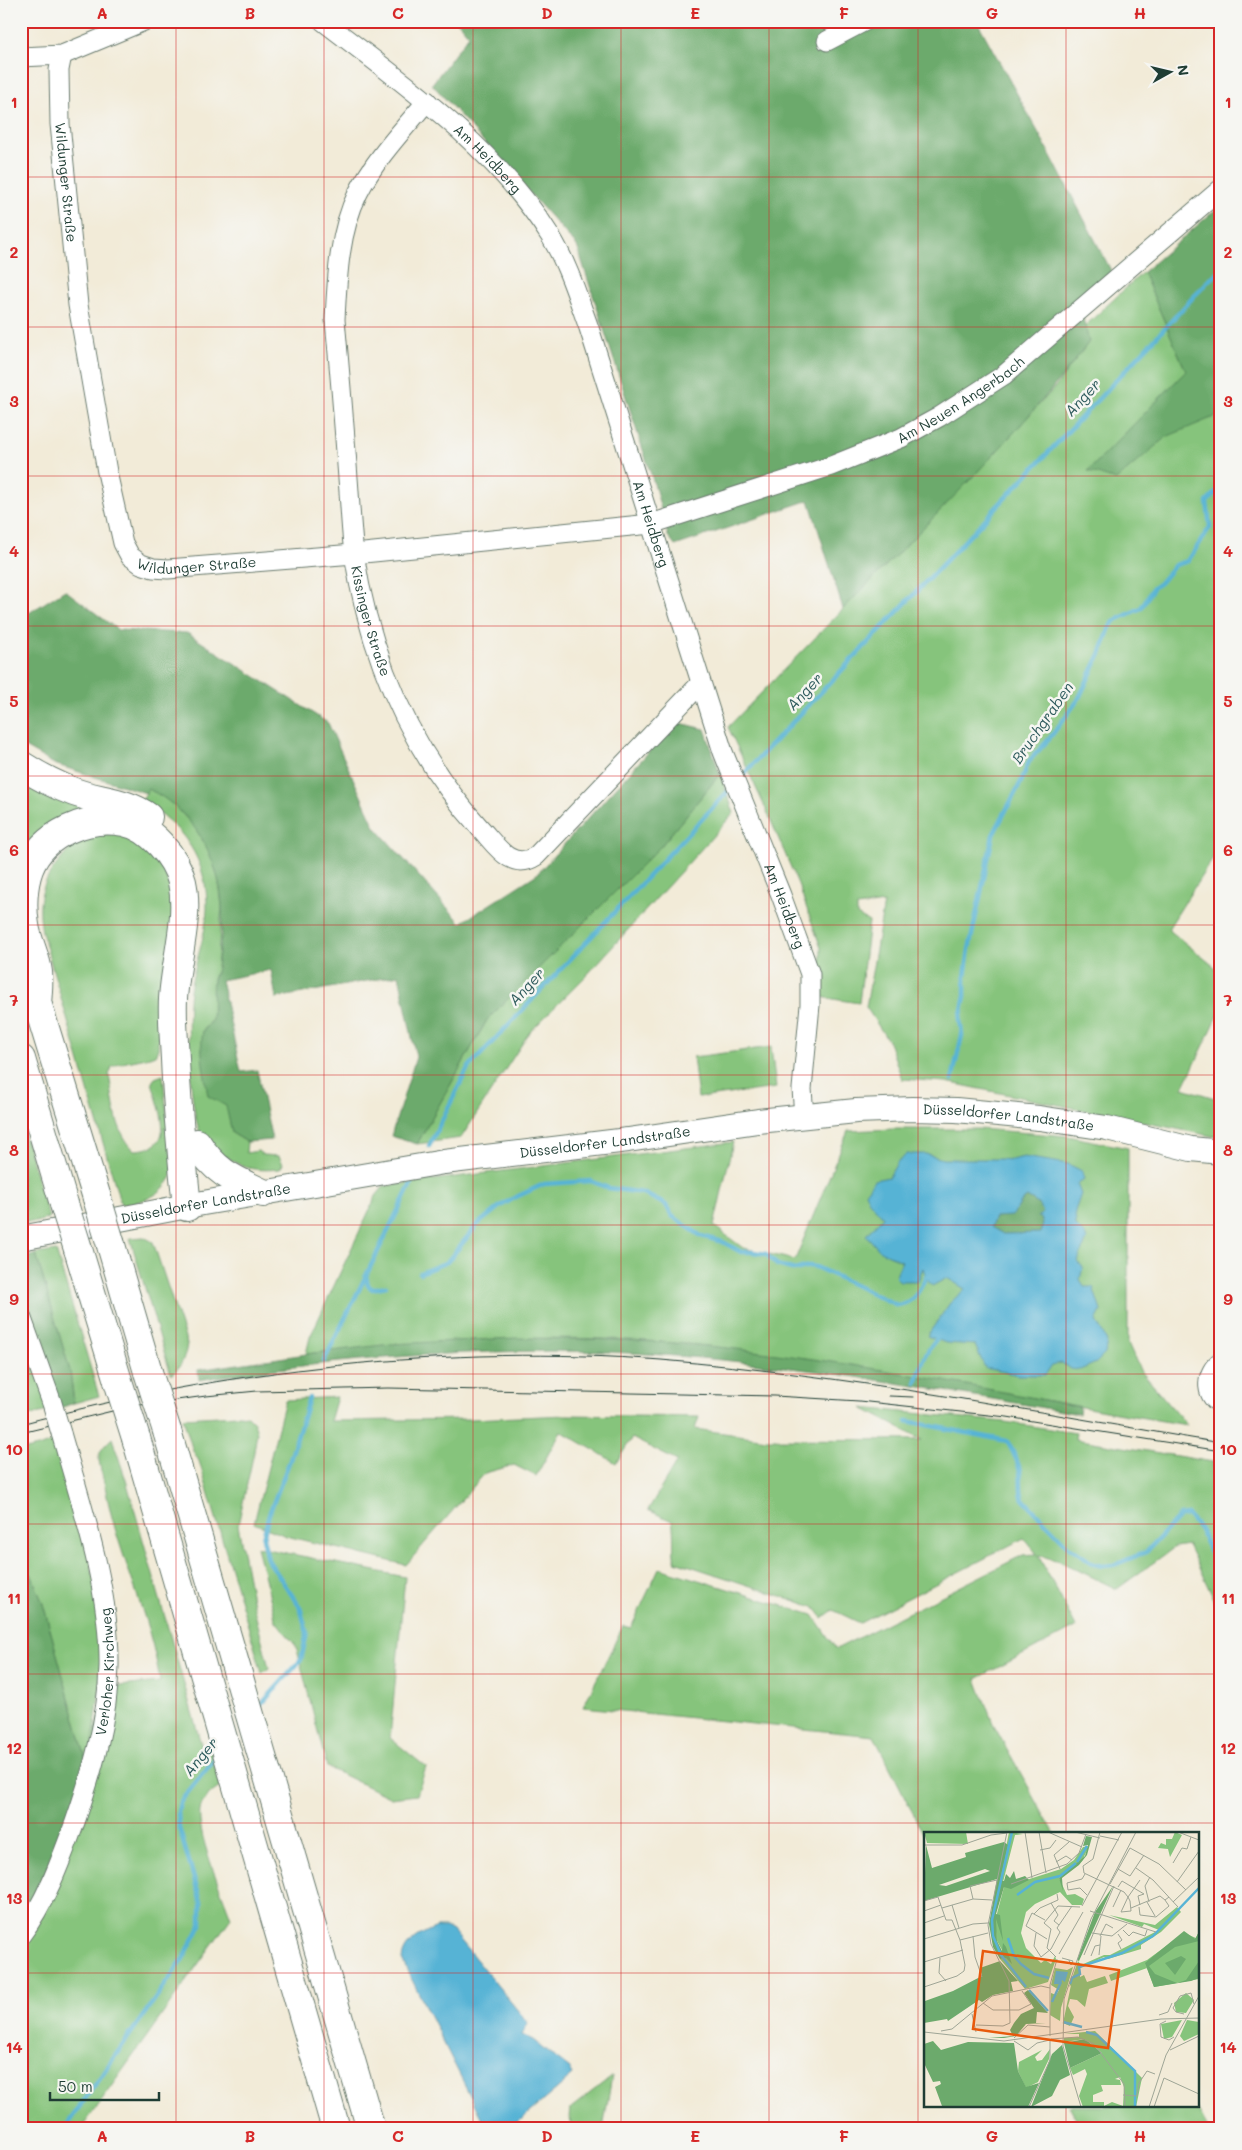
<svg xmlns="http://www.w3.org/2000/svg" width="1242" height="2150" font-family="Mali,sans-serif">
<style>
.green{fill:#86c47c;stroke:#528058}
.forest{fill:#6caa6c;stroke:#467450}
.water{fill:#57b3d5;stroke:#3b7884;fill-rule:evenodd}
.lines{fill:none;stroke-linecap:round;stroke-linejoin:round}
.stream{stroke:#57b3d5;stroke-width:4.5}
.minor-casing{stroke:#697a6d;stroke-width:21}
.major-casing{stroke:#697a6d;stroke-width:26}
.highway-casing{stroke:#697a6d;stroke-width:30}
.minor{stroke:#fff;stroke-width:19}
.major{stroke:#fff;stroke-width:24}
.highway{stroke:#fff;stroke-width:28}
.tram{stroke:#1f3d34;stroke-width:1}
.minor-bridge-casing{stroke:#697a6d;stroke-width:21;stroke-linecap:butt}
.highway-bridge-casing{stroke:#697a6d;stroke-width:30;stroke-linecap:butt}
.minor-bridge{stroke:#fff;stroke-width:19}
.highway-bridge{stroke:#fff;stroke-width:28}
.grid{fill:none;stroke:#d62828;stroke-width:1;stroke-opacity:0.55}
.labels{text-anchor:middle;stroke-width:5;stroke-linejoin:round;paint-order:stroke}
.street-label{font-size:14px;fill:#1f3d34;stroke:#f6f6f2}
.water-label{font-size:15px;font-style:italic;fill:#2d5a5c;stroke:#f6f6f2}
.inset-river{fill:none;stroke:#57b3d5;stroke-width:2.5}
.inset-road{fill:none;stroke:#9ea596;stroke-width:1}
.view{fill:#e8590c;fill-opacity:0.15;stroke:#e8590c;stroke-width:2.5}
.inset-edge{fill:none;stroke:#1f3d34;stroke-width:2.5}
.neatline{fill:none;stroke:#d62828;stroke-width:2}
.grid-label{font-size:16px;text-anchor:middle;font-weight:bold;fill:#d62828}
</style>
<rect width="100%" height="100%" fill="#f6f6f2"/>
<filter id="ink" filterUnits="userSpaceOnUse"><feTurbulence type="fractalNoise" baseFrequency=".02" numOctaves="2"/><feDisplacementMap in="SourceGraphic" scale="10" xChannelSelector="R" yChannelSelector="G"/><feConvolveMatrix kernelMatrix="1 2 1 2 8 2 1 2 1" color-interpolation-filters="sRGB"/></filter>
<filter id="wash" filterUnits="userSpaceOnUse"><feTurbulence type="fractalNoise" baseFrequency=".0096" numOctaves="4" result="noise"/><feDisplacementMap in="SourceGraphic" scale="20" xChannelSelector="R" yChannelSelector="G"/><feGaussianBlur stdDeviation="1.12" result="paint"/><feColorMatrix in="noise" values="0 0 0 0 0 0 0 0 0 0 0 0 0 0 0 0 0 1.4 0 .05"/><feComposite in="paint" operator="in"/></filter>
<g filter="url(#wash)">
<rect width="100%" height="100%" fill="#f2ebd8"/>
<!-- green -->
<g class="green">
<polygon points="1143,272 1186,371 1143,416 1221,341 1221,845 1168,929 1221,972 1221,1010 1183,1088 1221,1100 1221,1138 946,1082 902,1079 889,1042 866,1007 884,903 857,907 857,915 869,922 859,1003 820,997 821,948 798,884 769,816 728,727 979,470 1057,385 1088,342 1084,327"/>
<polygon points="21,772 117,807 21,867"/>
<polygon points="720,774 734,813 586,976 529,1033 461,1138 417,1144 487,1020 660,847"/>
<path d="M148,789L161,795L178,809L195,828L208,849L218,876L222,906L218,956L217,969L213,979L212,1019L203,1030L202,1052L227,1106L232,1133L247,1142L246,1153L258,1151L263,1155L279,1156L283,1164L280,1169C259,1171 243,1170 226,1156L221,1162C215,1154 206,1144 201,1135C189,1110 186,1019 190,991C194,964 206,937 207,909C208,861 183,824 141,802Z"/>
<path d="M124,833L158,856L176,903L159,1013L158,1049L155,1055C141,1061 126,1060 112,1067L109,1075C114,1102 114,1130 134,1150C179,1149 159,1110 152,1082L155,1078L163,1075L173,1174C163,1196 143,1202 121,1205L42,932C35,892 45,876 71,848L68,843L85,834Z"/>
<polygon points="771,1047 776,1088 698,1098 693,1057"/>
<polygon points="21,1123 49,1218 36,1222 21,1222"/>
<path d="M893,1129H979L1068,1136L1128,1148V1343L1140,1370L1187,1425C1012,1397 839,1356 662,1342C543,1333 424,1341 306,1354L310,1337L376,1196L384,1186L733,1142L714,1226L743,1248L795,1260L848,1131Z"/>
<path d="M144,1237L153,1242L187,1344C185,1358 182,1366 171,1375L130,1238Z"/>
<polygon points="56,1251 99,1396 74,1403 70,1371 36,1254"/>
<polygon points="21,1331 51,1410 21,1418"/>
<path d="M337,1397L330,1421L471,1419L567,1415L699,1417L695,1429L767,1439L922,1440L862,1408L1005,1422L1076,1433L1075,1439L1213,1462V1470L1221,1475V1629L1212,1595L1188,1545L1175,1547L1117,1589L1059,1561L1038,1555L1076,1627L976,1679L994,1726L1055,1834H926V1839L874,1736L583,1707L623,1626L631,1628L659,1568L813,1615L836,1649L1023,1555L1037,1554L1024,1538L860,1623L833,1610L823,1618L814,1607L675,1561C672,1547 675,1535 672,1521L648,1510L677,1461L632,1438L616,1463L561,1431L536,1476L514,1465L485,1473L406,1565L286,1536L254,1523L285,1400Z"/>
<polygon points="238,1415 248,1416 254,1422 257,1432 254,1452 238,1525 253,1605 269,1668 262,1673 199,1461 193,1451 183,1418"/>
<path d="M112,1438L126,1480L203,1751L210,1745L220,1787C212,1792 205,1798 201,1806C193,1827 223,1894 231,1918L81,2129H21V1938L26,1933L110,1687L160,1682C151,1616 118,1556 106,1491C104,1480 99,1467 99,1457C100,1449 107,1443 112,1438Z"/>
<polygon points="59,1439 88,1539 104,1658 89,1770 43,1604 21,1549 21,1451 38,1447"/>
<polygon points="257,1547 405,1577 390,1738 426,1767 417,1795 391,1798 327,1767 296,1646 276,1621"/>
<path d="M612,2076L603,2129H574C569,2123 570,2116 571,2108Z"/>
<polygon points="1069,2106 1196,2106 1208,2129 1081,2129"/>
</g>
<!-- forest -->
<g class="forest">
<path d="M457,21H844L852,36L882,21H977L1043,141L1115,278L1080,306L1089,342C1016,439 927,523 843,609L809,500L675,546L668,536L655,487L577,246L432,84L469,35Z"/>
<polygon points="1221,205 1221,414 1166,437 1116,480 1088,471 1186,371 1143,272"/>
<path d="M65,590L118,630L187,633L328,723L375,827L461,923L537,874L676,722L705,729L720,774L660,847L487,1020L417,1144L391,1136L416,1057L399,975L276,998L271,970L221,980L241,1072L257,1070L272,1140L247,1142L232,1133L226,1106L208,1096C205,1076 199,1051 203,1031C205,1027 210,1024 212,1019C214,1013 211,991 213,981C214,976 217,972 217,967C220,947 223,925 222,906C219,857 193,810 148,789L146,793L54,764L21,745V618Z"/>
<path d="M1027,1197L1040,1205L1044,1214L1038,1217L1041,1218L1043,1224L1040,1233L1003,1234L991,1227L995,1217L1012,1215C1018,1209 1020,1202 1027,1197Z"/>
<polygon points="36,1254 70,1371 74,1403 60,1408 21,1298 21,1259"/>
<path d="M517,1338C565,1339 613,1339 661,1342C801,1352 942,1380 1080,1407L1079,1414C922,1387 766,1358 607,1352C470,1348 334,1359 199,1380L198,1370L306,1354L391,1344Z"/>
<polygon points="21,1549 43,1604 89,1770 21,1931"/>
</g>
<!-- water -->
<g class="water">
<path d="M907,1154H926L943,1159H1000L1011,1160L1024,1157L1068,1164L1082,1171L1084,1179L1077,1184L1081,1194L1075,1211L1076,1226L1085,1235L1087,1240L1080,1254L1078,1263L1083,1267L1080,1279L1084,1287H1093L1101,1311L1096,1321L1107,1341L1105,1354L1096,1363L1080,1370L1070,1369L1062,1363L1052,1365L1045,1375H1019L985,1368L975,1345L946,1343L927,1336L950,1303L965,1289L947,1278L932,1286L926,1278L923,1268L918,1281H900L895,1277L902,1261L880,1251L866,1235L883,1217L869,1201L865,1193L874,1180L889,1177L898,1161ZM1027,1197L1040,1205L1043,1213L1037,1217L1041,1218L1043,1224L1040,1233L1003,1234L991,1227L995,1217L1012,1216C1018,1209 1020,1201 1027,1197Z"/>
<path d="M437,1927H446L453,1931L528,2023L522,2035L533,2040L570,2069L573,2075L510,2129H487L402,1960C403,1942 423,1933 437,1927Z"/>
</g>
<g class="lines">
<!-- stream -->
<g class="stream">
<path d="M740,778C896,612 1055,448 1209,280L1221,271"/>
<polyline points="952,1080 962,1035 960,1019 965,996 965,977 969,949 993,835 1021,782 1029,761 1049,739 1078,700 1101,652 1110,627 1114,621 1141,608 1153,588 1160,583 1175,565 1188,561 1210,527 1207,502 1221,487"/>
<polyline points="429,1146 468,1068 733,786"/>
<path d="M420,1273L447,1262L478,1224L499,1207L514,1198L544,1184L591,1181L608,1188L643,1193L666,1205L672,1216L701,1236L723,1242L741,1252H753L766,1254L777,1265L795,1270L809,1266L816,1267L897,1305C914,1303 920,1290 927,1275"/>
<polyline points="366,1276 368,1285 372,1289 386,1286"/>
<polyline points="324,1361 411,1184"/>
<path d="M916,1383C921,1368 927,1344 941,1336"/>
<path d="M907,1421L1007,1441C1012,1450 1018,1460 1020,1471C1022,1481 1019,1489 1023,1499L1068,1546L1094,1564L1103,1566L1114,1565L1146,1552L1180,1516L1188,1515L1200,1530L1221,1575"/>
<polyline points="258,1708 301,1660 307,1633 300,1607 268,1560 263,1538 269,1514 290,1460 309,1398"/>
<polyline points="64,2129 183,1959 201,1925 201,1902 179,1828 178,1812 180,1802 217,1756"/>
</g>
</g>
</g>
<g filter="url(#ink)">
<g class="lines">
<!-- minor casing -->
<g class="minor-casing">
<g id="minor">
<path id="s1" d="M323,21C406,85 495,147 551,237C568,265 578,298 589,328L723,752L781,895L810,974V1005L802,1089L804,1116"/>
<polyline points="827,41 865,21"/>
<path id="s2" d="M62,55L59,70L60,124L78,305L107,472L123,543L130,556L141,564L153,568L168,569L354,554L651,524L831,466L901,438L939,417L1004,375L1221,189"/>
<polyline points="21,57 62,55 144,21"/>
<path id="s3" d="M427,101C403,130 375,159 358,193C339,231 337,278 335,320C340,373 344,425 348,478C350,503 351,529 354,554C370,657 410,750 480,828C496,845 511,872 536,856L701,683"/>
<polyline points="21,1316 52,1403"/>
<path d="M1221,1361C1206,1372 1203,1395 1221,1404"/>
<path id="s4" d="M21,1935C46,1902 61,1860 75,1822C92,1773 108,1719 109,1666C110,1588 82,1507 61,1433"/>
</g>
</g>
<!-- major casing -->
<g class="major-casing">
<g id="major">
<path id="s5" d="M21,1238L203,1203L444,1162L628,1140L758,1121L856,1111L912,1109L956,1110L1039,1118L1107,1128L1191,1149L1221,1152"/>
</g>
</g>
<!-- highway casing -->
<g class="highway-casing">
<g id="highway">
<path d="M21,765C38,776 55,785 74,792C98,801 127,801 148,817"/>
<polyline points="32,986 97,1198"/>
<path d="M37,1003C38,993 39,982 38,972C36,956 27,941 25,925C22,908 23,885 29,869C43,833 88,815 124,822C150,827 176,857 182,882C190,918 175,962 173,999C172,1018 174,1039 175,1059C177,1108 182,1158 187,1207"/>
<polyline points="21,1059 64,1204"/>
<path d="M197,1143C215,1172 233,1179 263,1193"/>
<polyline points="111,1245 148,1372"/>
<polyline points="78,1249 118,1381"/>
<polyline points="167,1431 371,2129"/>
<polyline points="136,1438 336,2129"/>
</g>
</g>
<!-- minor -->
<use href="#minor" class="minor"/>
<!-- major -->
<use href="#major" class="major"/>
<!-- highway -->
<use href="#highway" class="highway"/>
<!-- tram -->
<g class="tram">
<polyline points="889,1396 913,1397"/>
<path d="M21,1424C223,1369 452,1344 661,1360C849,1375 1035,1412 1221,1443"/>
<polyline points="21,1433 133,1406 206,1396 257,1391 388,1388 775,1396 859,1401 1007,1417 1221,1451"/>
</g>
<!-- minor-bridge casing -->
<g class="minor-bridge-casing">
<polyline id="minor-bridge" points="52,1403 61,1433"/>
</g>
<!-- highway-bridge casing -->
<g class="highway-bridge-casing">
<g id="highway-bridge">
<polyline points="97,1198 111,1245"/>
<polyline points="64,1204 78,1249"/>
<polyline points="148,1372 167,1431"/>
<polyline points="118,1381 136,1438"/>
</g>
</g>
<!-- minor-bridge -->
<use href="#minor-bridge" class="minor-bridge"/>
<!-- highway-bridge -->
<use href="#highway-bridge" class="highway-bridge"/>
</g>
</g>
<!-- grid -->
<path class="grid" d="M176,21V2129M324,21V2129M473,21V2129M621,21V2129M769,21V2129M918,21V2129M1066,21V1834M21,177H1221M21,327H1221M21,476H1221M21,626H1221M21,776H1221M21,925H1221M21,1075H1221M21,1225H1221M21,1374H1221M21,1524H1221M21,1674H1221M21,1823H1221M21,1973H926M1198,1973H1221M1066,2106V2129"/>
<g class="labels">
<!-- street labels -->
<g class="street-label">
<text dy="5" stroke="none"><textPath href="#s1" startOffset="215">Am Heidberg</textPath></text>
<text dy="5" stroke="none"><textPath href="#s2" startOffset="128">Wildunger Straße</textPath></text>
<text dy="5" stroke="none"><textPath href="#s2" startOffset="1370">Am Neuen Angerbach</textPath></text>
<text dy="5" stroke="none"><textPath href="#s1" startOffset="620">Am Heidberg</textPath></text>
<text dy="5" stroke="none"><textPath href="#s2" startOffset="578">Wildunger Straße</textPath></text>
<text dy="5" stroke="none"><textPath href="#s3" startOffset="549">Kissinger Straße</textPath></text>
<text dy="5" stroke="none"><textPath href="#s1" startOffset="1025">Am Heidberg</textPath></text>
<text dy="5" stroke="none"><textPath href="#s5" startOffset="998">Düsseldorfer Landstraße</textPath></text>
<text dy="5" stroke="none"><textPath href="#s5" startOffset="592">Düsseldorfer Landstraße</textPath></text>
<text dy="5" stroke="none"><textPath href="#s5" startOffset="188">Düsseldorfer Landstraße</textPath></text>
<text dy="5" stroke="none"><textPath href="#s4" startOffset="280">Verloher Kirchweg</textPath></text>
</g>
<!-- water labels -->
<g class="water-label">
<text transform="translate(1083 398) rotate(-47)" y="5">Anger</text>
<text transform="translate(805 692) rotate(-47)" y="5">Anger</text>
<text transform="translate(1043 723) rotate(-55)" y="5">Bruchgraben</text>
<text transform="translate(527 987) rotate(-47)" y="5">Anger</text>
<text transform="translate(201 1757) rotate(-50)" y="5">Anger</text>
</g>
</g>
<!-- overview -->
<g transform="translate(924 1832)">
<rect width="275" height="275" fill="#f2ebd8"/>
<path d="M0,0H42L44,12L3,11ZM85,0L99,2L91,3L79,50L76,47ZM251,0L258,3L246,25L244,17L234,16L237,11L242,13V7H248ZM165,14L158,29L135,46L143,63L151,62L160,67L158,73H148L136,60L111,72L102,80L97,101L102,116L117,131L121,128L127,132L131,124L132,127L124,150L101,157L76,127L82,125L73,109L71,89L80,55L137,37L150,28L159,15ZM253,75L257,80L237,100L217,113V117L184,127L180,125L156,136V145L160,143L163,150L181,144L184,151L165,157L161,175L153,168L146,167L144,174L150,185L146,194L139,191L147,153L145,155L154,129L157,133L180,123H186L235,98L220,92L218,95L185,83L231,93ZM275,99V147L230,155L221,131L223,136L187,149L185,143L223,128L260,101L272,106ZM149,135L137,176L136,189L126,183L127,161L132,163L135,158L127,153L131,136L143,138ZM262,161L270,168L262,181L252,180L250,171ZM258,188L248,205L240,207L237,192ZM263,188L275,190V202L260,209L256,204ZM171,199L218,246L212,275H159L155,264L163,242L161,237L149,243L146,236L178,221L161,207L140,210V206L155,205V202H140ZM196,245L200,255L199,274L188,270L180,274V270H169V263L179,259L177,253H197L196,248L191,247ZM126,217L125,227L114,250L102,256L94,239L95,230L118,218L111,225L113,229L118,228Z" fill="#86c47c" fill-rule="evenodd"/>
<path d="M162,4L168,5L163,23L155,33L138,46L139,59L135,46L161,24L164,13L159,14ZM80,10L84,13L76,49H80L82,42L86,46L90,39L92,47L101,44L105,48L87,57L80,55L72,82L76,83L79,109L72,87L73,109L78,119L79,111L82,115L88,132L82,126L76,127L69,115L65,92L73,47L0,69L2,13L8,36L42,25L41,21ZM61,37L66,39L22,54L15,53ZM189,54L155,129L153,128L171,80ZM260,99L271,107L275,100V109L251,115L225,134L231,142L253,151L262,148L275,129V146L267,149L230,155L221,131ZM257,124L262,127L251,143L241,131ZM76,129L94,149L87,150L89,159L69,163L58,170L55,168L24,189L23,187L0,191V167L1,169L29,159L58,144L56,136ZM104,158L124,181L113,180L112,191H122L102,192L92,204L80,206H65L89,204L86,198L90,191L97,182L110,176L100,161ZM161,207L178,221L146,236L140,211ZM9,209L17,218L44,210L90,211L94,239L102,255L115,251L104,275L18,274L11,255L17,252L16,249L9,250L0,231V212ZM138,213L146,243L136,248L128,264L107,275L128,222Z" fill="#6caa6c" fill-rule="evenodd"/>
<path d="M132,139L144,140L141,150L138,148L137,152H130Z" fill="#57b3d5"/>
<path class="inset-river" d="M88,0L68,88L69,104L77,123L102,155M153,30L163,14M93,63L111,50L136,44L152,31M84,106L90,124L97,132L110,142L125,146M146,152L148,146L156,142L155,135L198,121L229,104L275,56M105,158L124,179M128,170L137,150M139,190L158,195M162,200L173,203L211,239V275"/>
<path class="inset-road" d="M101,0L108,46M115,0L122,41M124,0L158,15M151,0L176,6M176,0L169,27L159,34L160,41L200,60L204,65L206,69L207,79L197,80L204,65L216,48M254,0L275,8M176,4L195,8M0,13H38L67,3L83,1M116,18L126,16L132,8M132,30L142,24L148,28M249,31L258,16L263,17L267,5M212,36L229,48L254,75M136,37L130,23L145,10M194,37L206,44L220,23M161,42L158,47L143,51L144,58L156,56L163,63M253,50L275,19M87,52L143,32L155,21L162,2M186,52L206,16L235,32L262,58M194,55L198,49L220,62M49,67L46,54L73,48M0,69L14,65L22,88H28L36,108L41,133L40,139L33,144L0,155M223,70L231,84M225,70L221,54L226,45M249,70L275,45M127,71L134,83L130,89L135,93M28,73L35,96M216,73L214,64L220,62M158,74L198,0M189,75L197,58M215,75L216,83L232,85L245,74L241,68M18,76L49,67L68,68M207,76L236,64L241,68L245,65M0,79L17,73M166,79L232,100M110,82L116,76L134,68L133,62M121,88L108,81L102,94L123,107M0,91L20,84M199,98L205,104L209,100L221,104L223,98M112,101L110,114L117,125L127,117L136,100L133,96L148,74M168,101L188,104L203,92M194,102L198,108L194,111L197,117M49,104L51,125L58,145M176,104L182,92L189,96M0,107L49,92L64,91M36,108L64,101M135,122L159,80M160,123L190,54M175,123L177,104M167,124L171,114L176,113M132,125L123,116L127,97L120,91L134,74L156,75M16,126L15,141L22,149M138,126L149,129L147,133L145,128M0,130L39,118M0,161V180M59,171L69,178H95L107,172L98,159M48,182L52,200M260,182L252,180L249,176L256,164L267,161L270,172M235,183L244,180L248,171M242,189L236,192L237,205L245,208L250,205M52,193L79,194L86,191L85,149L67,112L64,93L83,0M17,199L28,197L68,164L117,154L126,156M0,200L80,209L237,187L275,186M126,204V153L133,127M90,206L104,193L126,195M127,207L154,205L170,212L200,252L201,275M90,209L104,218L113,211L126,208M246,218L275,204M199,263L213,264L215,251L223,239L231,242M105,275L126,228V208M157,275L139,214L140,167L167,87L212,0M225,275L242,223L275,164M230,275L240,246L275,262"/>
<path class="view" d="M59,119L195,138L184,216L49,197Z"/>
<rect width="275" height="275" class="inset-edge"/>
</g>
<!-- margin -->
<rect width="1242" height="2150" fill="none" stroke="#f6f6f2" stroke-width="55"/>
<!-- north arrow -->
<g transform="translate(1170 72) rotate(82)" stroke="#f6f6f2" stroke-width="4" paint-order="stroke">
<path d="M0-4L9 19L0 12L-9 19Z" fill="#1f3d34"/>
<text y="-8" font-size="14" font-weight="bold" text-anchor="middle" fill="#1f3d34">N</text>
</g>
<!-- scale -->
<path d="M50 2092v8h109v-8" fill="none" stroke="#1f3d34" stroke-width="2.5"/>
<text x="58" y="2092" font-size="15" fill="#1f3d34" stroke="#f6f6f2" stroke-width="4" paint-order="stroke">50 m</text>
<rect x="28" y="28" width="1186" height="2094" class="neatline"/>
<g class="grid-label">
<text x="102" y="19">A</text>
<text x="250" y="19">B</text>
<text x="398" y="19">C</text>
<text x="547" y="19">D</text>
<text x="695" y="19">E</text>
<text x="844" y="19">F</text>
<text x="992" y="19">G</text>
<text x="1140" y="19">H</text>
<text x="14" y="108">1</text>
<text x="1228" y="108">1</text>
<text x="14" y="258">2</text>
<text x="1228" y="258">2</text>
<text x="14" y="407">3</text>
<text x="1228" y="407">3</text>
<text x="14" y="557">4</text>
<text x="1228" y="557">4</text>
<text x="14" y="707">5</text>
<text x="1228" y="707">5</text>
<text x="14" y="856">6</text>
<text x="1228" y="856">6</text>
<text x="14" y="1006">7</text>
<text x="1228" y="1006">7</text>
<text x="14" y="1156">8</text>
<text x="1228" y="1156">8</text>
<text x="14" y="1305">9</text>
<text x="1228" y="1305">9</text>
<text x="14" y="1455">10</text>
<text x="1228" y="1455">10</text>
<text x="14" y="1604">11</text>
<text x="1228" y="1604">11</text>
<text x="14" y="1754">12</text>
<text x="1228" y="1754">12</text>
<text x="14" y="1904">13</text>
<text x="1228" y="1904">13</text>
<text x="14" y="2053">14</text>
<text x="1228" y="2053">14</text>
<text x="102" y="2142">A</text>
<text x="250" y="2142">B</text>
<text x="398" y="2142">C</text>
<text x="547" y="2142">D</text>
<text x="695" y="2142">E</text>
<text x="844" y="2142">F</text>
<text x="992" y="2142">G</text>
<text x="1140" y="2142">H</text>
</g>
</svg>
